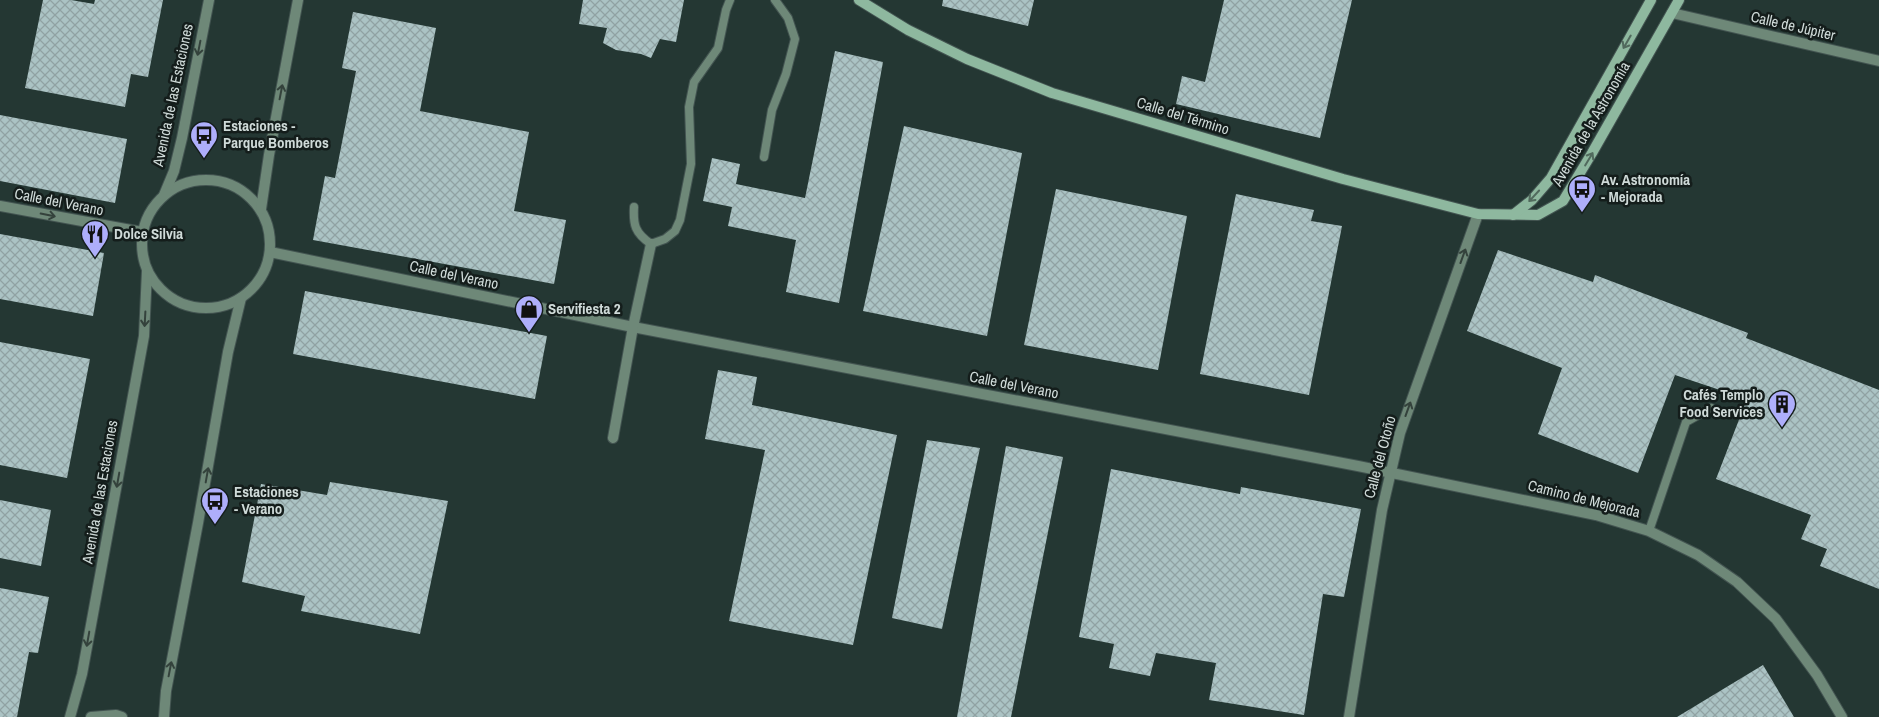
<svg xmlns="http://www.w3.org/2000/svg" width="1879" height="717" font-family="'Archivo Narrow',sans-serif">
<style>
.building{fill:url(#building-cross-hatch)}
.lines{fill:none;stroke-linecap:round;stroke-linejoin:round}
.lane-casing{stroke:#435451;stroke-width:10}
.street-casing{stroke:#435451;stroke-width:12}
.secondary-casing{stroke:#435451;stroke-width:12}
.lane{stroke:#6e8878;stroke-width:8}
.street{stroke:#6e8878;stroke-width:10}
.secondary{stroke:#8eb89f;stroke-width:10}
.oneway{stroke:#516a5d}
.oneway2{stroke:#34423c}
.labels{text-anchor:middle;stroke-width:5;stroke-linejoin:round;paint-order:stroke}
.street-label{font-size:15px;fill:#cfdad8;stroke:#141d1b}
.poi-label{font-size:15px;font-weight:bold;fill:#cfdad8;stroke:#141d1b;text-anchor:start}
</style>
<defs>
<pattern id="building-cross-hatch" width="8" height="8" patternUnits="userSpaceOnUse" patternTransform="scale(1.25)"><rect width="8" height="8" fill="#abc3c4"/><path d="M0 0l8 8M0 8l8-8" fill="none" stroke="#90a2a3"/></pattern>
</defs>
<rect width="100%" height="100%" fill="#243733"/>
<!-- building -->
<g class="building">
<polygon points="43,0 71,0 94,4 95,0 163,0 148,77 131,74 125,107 25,88"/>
<polygon points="583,0 684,0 676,42 660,39 651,58 641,54 616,50 603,43 607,28 579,24"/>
<polygon points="943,0 1034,0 1028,26 942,6"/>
<polygon points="1224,0 1352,0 1320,138 1176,104 1182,76 1205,82"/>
<polygon points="353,12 436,28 420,111 529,132 514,211 566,220 554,284 313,240 325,176 335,178 356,71 342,68"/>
<polygon points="835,51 883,62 839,303 786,292 796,240 728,226 732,207 703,201 712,158 740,164 736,184 805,198"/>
<polygon points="0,115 127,139 115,203 0,181"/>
<polygon points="904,126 1022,153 987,336 863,311"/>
<polygon points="1056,189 1187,216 1158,370 1024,345"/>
<polygon points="1236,194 1314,210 1311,221 1342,226 1309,395 1200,374"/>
<polygon points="0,234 104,253 93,316 0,299"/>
<polygon points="1498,250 1593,282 1595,275 1748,333 1746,338 1879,390 1879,589 1820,566 1827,549 1801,539 1811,515 1716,479 1747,399 1675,375 1638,473 1538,434 1562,368 1467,331"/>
<polygon points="305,291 547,336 535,399 293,354"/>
<polygon points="0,342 90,359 67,478 0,465"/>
<polygon points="718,370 757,377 752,405 897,435 853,645 729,621 765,450 705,439"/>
<polygon points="927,440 980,448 942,629 892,618"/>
<polygon points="1006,446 1063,457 1011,717 957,717"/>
<polygon points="1111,469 1240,494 1241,487 1361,509 1344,597 1323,594 1304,715 1209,700 1216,663 1156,653 1150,676 1109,668 1114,644 1079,637"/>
<polygon points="330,482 448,501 420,634 301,611 305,596 242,582 261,484 327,495"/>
<polygon points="0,500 51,510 41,566 0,558"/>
<polygon points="0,588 49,597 38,653 29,652 17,717 0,717"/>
<polygon points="1763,665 1794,717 1677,717"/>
</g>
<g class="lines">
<!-- lane casing -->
<g class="lane-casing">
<g id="lane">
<polyline points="764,157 772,110 786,74 795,39 788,18 775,0"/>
<path d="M634,207C633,225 635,233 651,244L665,239L675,231L680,220L691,164L689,107L694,82L718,48L726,10L730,0"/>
<polyline points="1649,531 1686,422 1711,408"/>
</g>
</g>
<!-- street casing -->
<g class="street-casing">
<g id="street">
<polyline points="1672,13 1879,61"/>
<circle cx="206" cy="244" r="64"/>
<polyline points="164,195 174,171 182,138 209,0"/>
<polyline points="0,206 142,232"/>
<polyline points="261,209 269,155 298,0"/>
<polyline points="270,252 633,327 1358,466 1596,515 1649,531 1698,555 1737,582 1776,619 1817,675 1842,717"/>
<polyline points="613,438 633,327 651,244"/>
<polyline points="70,717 82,674 144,336 147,271"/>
<polyline points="91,717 116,715 122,717"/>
<polyline points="164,717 166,691 198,523 228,352 241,298"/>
<polyline points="1349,717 1382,510 1400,433 1478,214"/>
</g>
</g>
<!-- secondary casing -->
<g class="secondary-casing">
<g id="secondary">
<polyline points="859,0 908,30 967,59 1052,93 1343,179 1478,214 1538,215 1563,201 1592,153 1679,0"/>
<polyline points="1513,215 1532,200 1551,178 1651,0"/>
</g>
</g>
<!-- lane -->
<use href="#lane" class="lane"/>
<!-- street -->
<use href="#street" class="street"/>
<!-- secondary -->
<use href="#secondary" class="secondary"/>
</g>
<!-- one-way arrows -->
<defs><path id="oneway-shaft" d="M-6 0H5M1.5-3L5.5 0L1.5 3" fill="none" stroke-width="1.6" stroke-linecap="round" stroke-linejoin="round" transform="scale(1.25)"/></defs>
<g class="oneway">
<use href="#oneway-shaft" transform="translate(1627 42) rotate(120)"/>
<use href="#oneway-shaft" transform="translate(1589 159) rotate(-59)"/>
<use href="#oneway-shaft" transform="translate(1534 196) rotate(133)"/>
</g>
<g class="oneway2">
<use href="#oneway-shaft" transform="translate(199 48) rotate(101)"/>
<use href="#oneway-shaft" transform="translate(281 92) rotate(-79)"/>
<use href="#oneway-shaft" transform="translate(48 215) rotate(11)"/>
<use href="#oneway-shaft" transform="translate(1463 256) rotate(-70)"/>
<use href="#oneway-shaft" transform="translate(145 319) rotate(93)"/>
<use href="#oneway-shaft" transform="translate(1408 409) rotate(-70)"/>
<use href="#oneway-shaft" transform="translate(207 475) rotate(-80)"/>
<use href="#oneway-shaft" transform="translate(118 480) rotate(100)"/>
<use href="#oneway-shaft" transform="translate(88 639) rotate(100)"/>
<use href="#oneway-shaft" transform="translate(170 669) rotate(-79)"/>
</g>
<!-- icons -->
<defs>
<g id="bus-pin" transform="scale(1.4375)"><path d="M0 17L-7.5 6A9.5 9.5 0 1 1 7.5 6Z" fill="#aeaefb" stroke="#141d1b"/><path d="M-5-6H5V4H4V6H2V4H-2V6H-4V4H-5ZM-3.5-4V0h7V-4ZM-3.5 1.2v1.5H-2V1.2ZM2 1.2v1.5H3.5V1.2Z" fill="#111"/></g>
<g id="restaurant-pin" transform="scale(1.4375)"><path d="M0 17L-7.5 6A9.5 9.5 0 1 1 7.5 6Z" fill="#aeaefb" stroke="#141d1b"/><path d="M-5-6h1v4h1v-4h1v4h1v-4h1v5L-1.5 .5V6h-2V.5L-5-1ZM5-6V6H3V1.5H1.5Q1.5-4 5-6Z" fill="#111"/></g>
<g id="shop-pin" transform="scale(1.4375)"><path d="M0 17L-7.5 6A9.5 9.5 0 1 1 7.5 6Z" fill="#aeaefb" stroke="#141d1b"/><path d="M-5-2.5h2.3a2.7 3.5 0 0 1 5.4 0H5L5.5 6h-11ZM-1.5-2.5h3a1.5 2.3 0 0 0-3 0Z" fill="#111"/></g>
<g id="building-pin" transform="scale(1.4375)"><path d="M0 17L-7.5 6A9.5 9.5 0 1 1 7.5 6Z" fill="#aeaefb" stroke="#141d1b"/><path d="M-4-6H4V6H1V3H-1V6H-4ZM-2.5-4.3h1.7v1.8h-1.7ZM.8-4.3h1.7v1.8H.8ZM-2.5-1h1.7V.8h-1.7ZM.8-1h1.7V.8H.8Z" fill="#111"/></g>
</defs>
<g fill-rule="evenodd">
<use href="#bus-pin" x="204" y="135"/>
<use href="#bus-pin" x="1582" y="189"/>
<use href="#restaurant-pin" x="95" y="234"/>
<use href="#shop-pin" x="529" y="309"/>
<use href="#building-pin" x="1782" y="404"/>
<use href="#bus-pin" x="215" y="501"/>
</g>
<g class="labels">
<!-- street labels -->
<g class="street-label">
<text transform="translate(1793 26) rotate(13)" y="5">Calle de Júpiter</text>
<text transform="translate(173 95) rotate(-78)" y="5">Avenida de las Estaciones</text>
<text transform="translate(1183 116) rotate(17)" y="5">Calle del Término</text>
<text transform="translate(1591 124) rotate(-60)" y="5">Avenida de la Astronomía</text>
<text transform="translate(59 202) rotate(11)" y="5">Calle del Verano</text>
<text transform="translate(454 275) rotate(12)" y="5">Calle del Verano</text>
<text transform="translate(1014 385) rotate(11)" y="5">Calle del Verano</text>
<text transform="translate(1380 457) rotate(-75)" y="5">Calle del Otoño</text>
<text transform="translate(100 492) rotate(-80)" y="5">Avenida de las Estaciones</text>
<text transform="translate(1584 499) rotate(14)" y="5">Camino de Mejorada</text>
</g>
<!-- poi labels -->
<g class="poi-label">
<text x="223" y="131">Estaciones -<tspan x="223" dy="17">Parque Bomberos</tspan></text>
<text x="1601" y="185">Av. Astronomía<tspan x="1601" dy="17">- Mejorada</tspan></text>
<text x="114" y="239">Dolce Silvia</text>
<text x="548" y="314">Servifiesta 2</text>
<text x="1763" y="400" text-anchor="end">Cafés Templo<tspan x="1763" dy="17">Food Services</tspan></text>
<text x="234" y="497">Estaciones<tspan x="234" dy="17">- Verano</tspan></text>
</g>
</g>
</svg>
